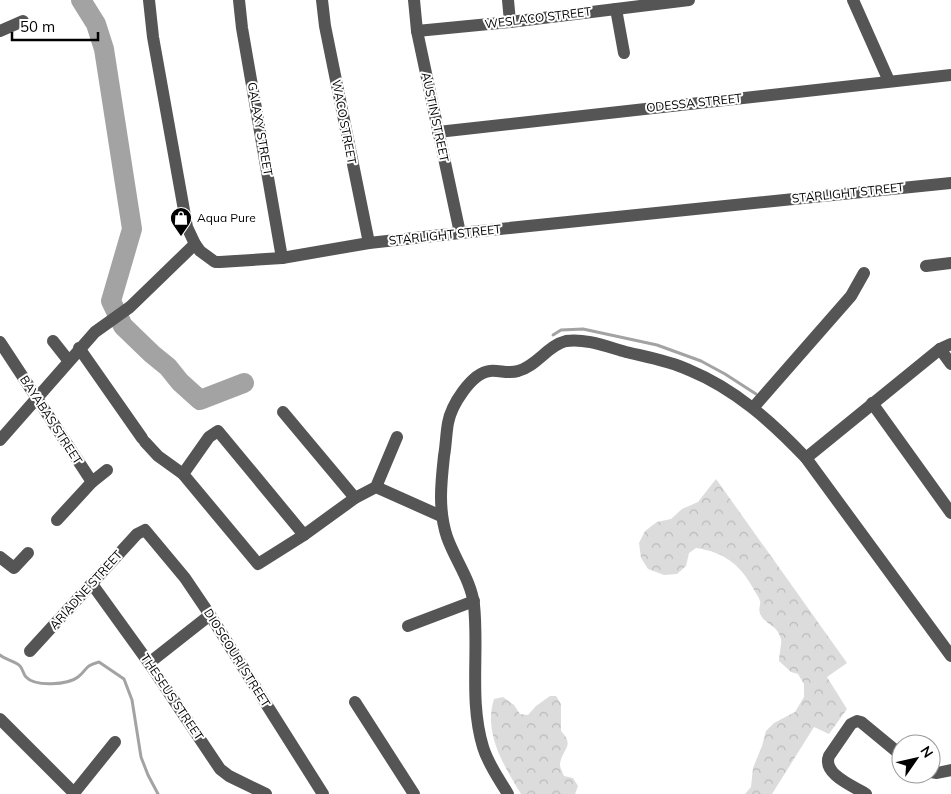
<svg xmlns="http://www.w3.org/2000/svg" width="951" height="794" font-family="Mulish,sans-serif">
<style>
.forest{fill:url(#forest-crowns)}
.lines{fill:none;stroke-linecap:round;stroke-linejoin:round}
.stream{stroke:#a3a3a3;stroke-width:3}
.river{stroke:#a3a3a3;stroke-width:20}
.minor{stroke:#555;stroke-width:12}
.labels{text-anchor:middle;stroke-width:4;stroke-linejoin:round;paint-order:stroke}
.street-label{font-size:12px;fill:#000;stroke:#fff}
.poi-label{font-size:12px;fill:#000;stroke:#fff;text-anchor:start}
</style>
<defs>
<pattern id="forest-crowns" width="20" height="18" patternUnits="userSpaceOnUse" patternTransform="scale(1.25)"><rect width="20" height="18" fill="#dcdcdc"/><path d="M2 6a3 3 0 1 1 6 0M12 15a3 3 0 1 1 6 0" fill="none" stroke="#bbb"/></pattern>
</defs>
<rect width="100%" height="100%" fill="#fff"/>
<!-- forest -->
<g class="forest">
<path d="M716,479L847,663L827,677L847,709L829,734L814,727L772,794H745L751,787L753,768L762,746L766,731L774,723L795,712L804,697V684L798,674L791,672L779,661C779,654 782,644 781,639C777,624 764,625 760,613C758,609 761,605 760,601C759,597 755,592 753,588C740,564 723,552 696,548L689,553L686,566L677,574L664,575L648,569L641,558L639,543L645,531L657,522L671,519L682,509L698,502Z"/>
<path d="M550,696H556L561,704V731C576,747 561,749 560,765C560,768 563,773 564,776L573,778L578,786L575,794H521C504,766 483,733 494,699L503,697L514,705L520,714L528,715L536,706Z"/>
</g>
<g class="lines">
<!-- stream -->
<g class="stream">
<polyline points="553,335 561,330 583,329 657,345 701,361 725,374 756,394"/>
<path d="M0,655C6,660 15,661 20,666C23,669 23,674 26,677C35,687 68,685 78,677C88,669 84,666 99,662L124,679L132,700L141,757L148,775L158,794"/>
</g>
<!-- river -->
<polyline class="river" points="81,0 96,24 104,49 132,229 111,301 123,326 152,354 168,367 180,382 200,400 244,383"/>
<!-- minor -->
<g class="minor">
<polyline points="149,0 153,37 187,227 195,244 200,251 215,262 220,262 282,258 369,243 460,233 951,183"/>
<polyline points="239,0 242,28 282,258"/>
<polyline points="322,0 325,26 369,243"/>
<polyline points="414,0 417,31 460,233"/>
<polyline points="508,0 510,22"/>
<polyline points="853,0 889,81"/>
<polyline points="616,9 624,53"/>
<polyline points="0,31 23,21"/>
<polyline points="417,31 510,22 689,0"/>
<polyline points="438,132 951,75"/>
<polyline points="926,266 951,263"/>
<polyline points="53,341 68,360"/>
<polyline points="0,342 92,482 107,470"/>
<polyline points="79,348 142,438"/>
<polyline points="940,349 951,364"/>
<polyline points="872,403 951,513"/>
<polyline points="753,408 851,296 864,273"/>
<polyline points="283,412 355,498"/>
<polyline points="0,440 95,332 130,307 195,244"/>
<polyline points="145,442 158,456 183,474 258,564 304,535 355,498 376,487 397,437"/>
<polyline points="806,458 940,349 951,344"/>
<polyline points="183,474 209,437 218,431 304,535"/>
<polyline points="376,487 441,516"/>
<polyline points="57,520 92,482"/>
<polyline points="0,557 14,568 28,553"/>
<polyline points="92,584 149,663 220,769 229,776 266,794"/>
<polyline points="408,626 474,601"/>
<polyline points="30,651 137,534 145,530 185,578 210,615 323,794"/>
<polyline points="149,663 210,615"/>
<polyline points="355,702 414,794"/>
<polyline points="0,719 75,794"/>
<polyline points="931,772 937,773 951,770"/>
<polyline points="74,793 115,742"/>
<path d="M508,794C499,779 488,764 483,747C469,701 479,652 474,605C471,580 455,560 447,537C438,510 441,483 444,456C446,445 446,434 448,423C451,406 471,373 490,371C499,370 509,374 518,371C537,366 548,345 566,341C585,338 608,347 626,352C647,357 670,361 689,370C735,389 772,422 806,458L951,656"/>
<path d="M866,794C853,786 822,774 829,756L851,724L857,721L861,722L901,755"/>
</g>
</g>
<!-- icons -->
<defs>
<g id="shop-pin" transform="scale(1.125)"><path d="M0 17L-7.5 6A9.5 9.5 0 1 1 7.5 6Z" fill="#000" stroke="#fff"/><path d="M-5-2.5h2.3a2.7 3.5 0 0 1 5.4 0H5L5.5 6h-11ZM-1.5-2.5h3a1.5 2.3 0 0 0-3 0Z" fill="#fff"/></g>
</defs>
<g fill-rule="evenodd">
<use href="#shop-pin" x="181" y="218"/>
</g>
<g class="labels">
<!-- street labels -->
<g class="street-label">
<text transform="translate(538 18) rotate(-7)" y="4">WESLACO STREET</text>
<text transform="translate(694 103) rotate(-6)" y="4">ODESSA STREET</text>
<text transform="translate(435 117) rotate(78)" y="4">AUSTIN STREET</text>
<text transform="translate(344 122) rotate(79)" y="4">WACO STREET</text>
<text transform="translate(260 129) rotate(80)" y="4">GALAXY STREET</text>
<text transform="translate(848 193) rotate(-6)" y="4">STARLIGHT STREET</text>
<text transform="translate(445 235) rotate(-6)" y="4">STARLIGHT STREET</text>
<text transform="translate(51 420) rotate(57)" y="4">BAYABAS STREET</text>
<text transform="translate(86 590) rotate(-48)" y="4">ARIADNE STREET</text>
<text transform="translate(237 658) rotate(58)" y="4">DIOSCOURI STREET</text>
<text transform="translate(172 697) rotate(56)" y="4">THESEUS STREET</text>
</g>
<!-- poi labels -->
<g class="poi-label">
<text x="197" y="222">Aqua Pure</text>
</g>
</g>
<!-- north arrow -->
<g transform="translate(916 759) rotate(56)"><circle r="24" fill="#ffffff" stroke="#999999"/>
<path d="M0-4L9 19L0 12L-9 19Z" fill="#000000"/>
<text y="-8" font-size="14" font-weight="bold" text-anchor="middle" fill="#000000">N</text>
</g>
<!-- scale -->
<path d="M12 32v8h86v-8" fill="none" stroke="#000000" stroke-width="2.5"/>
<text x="20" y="32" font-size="15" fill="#000000" stroke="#ffffff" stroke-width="4" paint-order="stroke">50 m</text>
</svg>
